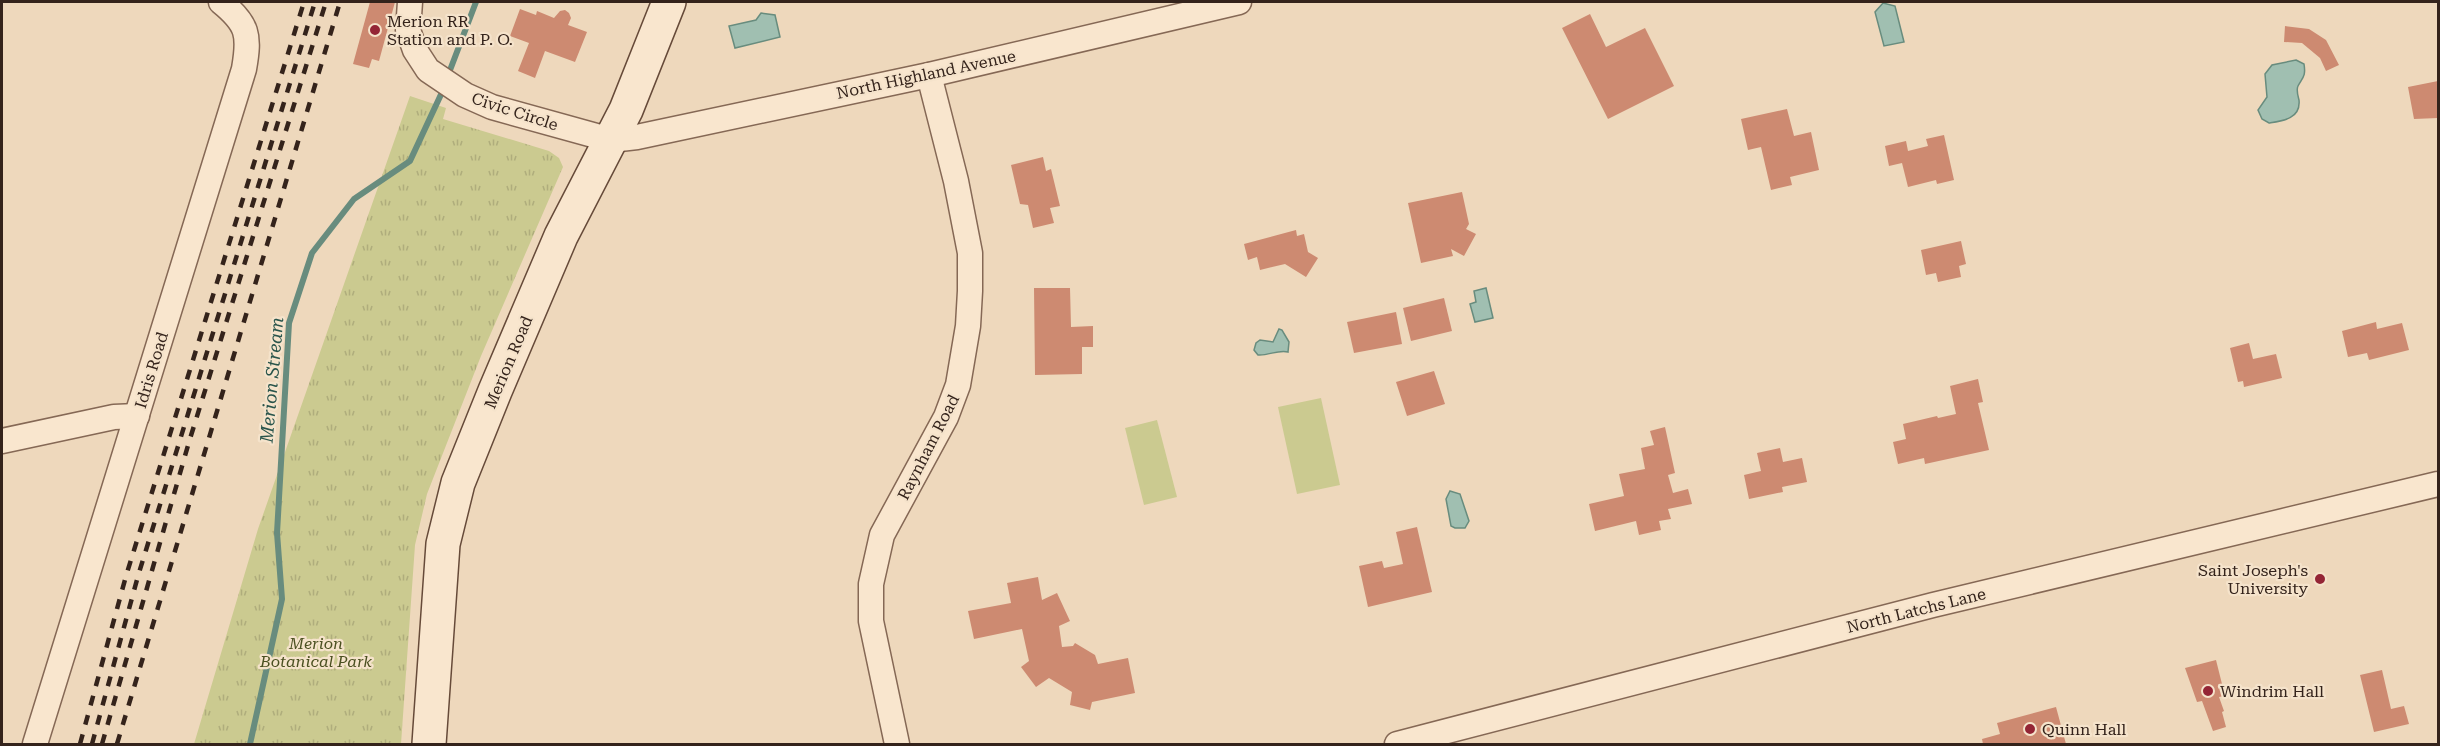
<svg xmlns="http://www.w3.org/2000/svg" width="2440" height="746" font-family="'Roboto Serif',serif">
<style>
.grass{fill:url(#grass-tufts)}
.pitch{fill:#cbca90}
.water{fill:#a0bfb1;stroke:#688c7e;stroke-width:1.5}
.lines{fill:none;stroke-linecap:round;stroke-linejoin:round}
.stream{stroke:#688c7e;stroke-width:6}
.building{fill:#cd8a71}
.street-casing{stroke:#856855;stroke-width:27}
.secondary-casing{stroke:#664a39;stroke-width:36}
.street{stroke:#f9e6ce;stroke-width:24}
.secondary{stroke:#f9e6ce;stroke-width:33}
.rail{stroke:#34231b;stroke-width:4.5;stroke-dasharray:10 10;stroke-linecap:butt}
.poi-dot{fill:#942535;stroke:#f5e3cb;stroke-width:2}
.labels{text-anchor:middle;stroke-width:4.5;stroke-linejoin:round;paint-order:stroke}
.poi-label{font-size:16px;fill:#34231b;stroke:#f5e3cb;text-anchor:start}
.street-label{font-size:16px;fill:#34231b;stroke:#f5e3cb}
.park-label{font-size:16px;font-style:italic;fill:#4b5021;stroke:#f5e3cb}
.water-label{font-size:18px;font-style:italic;fill:#29544b;stroke:#f5e3cb}
</style>
<defs>
<pattern id="grass-tufts" width="24" height="20" patternUnits="userSpaceOnUse" patternTransform="scale(1.5)"><rect width="24" height="20" fill="#cbca90"/><path d="M3 7l-1-3M5 7V3M7 7l1-3M15 17l-1-3M17 17v-4M19 17l1-3" fill="none" stroke="#afad7c"/></pattern>
</defs>
<rect width="100%" height="100%" fill="#eed8bc"/>
<!-- grass -->
<polygon class="grass" points="410,96 446,108 443,119 549,151 559,158 563,167 481,356 427,494 415,545 401,744 194,744 258,529"/>
<!-- pitch -->
<g class="pitch">
<polygon points="1321,398 1340,485 1297,494 1278,407"/>
<polygon points="1157,420 1177,497 1144,505 1125,428"/>
</g>
<!-- water -->
<g class="water">
<polygon points="1883,3 1895,6 1904,42 1884,46 1875,12"/>
<polygon points="761,13 775,15 780,37 735,48 729,26 756,20"/>
<path d="M2296,60L2304,64C2306,76 2303,77 2298,86C2296,90 2298,96 2299,100C2301,119 2282,121 2269,123L2262,119L2258,110L2267,97L2265,74L2272,65Z"/>
<polygon points="1486,288 1493,318 1475,322 1470,304 1476,302 1474,291"/>
<path d="M1279,329L1282,330L1289,342L1288,352C1279,349 1268,356 1258,355L1254,350L1256,343L1260,340L1273,342Z"/>
<polygon points="1450,491 1460,494 1469,521 1465,528 1455,528 1451,526 1446,499"/>
</g>
<g class="lines">
<!-- stream -->
<g class="stream">
<polyline points="447,78 476,2"/>
<polyline points="250,744 282,599 277,533 289,323 312,253 354,199 410,161 444,88"/>
</g>
</g>
<!-- building -->
<g class="building">
<polygon points="370,2 395,2 379,61 372,59 369,68 353,64"/>
<polygon points="520,9 536,15 537,11 554,18 560,11 565,10 569,13 571,18 568,25 587,32 575,62 545,51 535,78 518,71 529,43 510,36"/>
<polygon points="1590,14 1606,47 1645,28 1674,86 1608,119 1562,28"/>
<polygon points="2285,26 2309,29 2326,40 2339,65 2326,71 2320,58 2302,43 2284,42"/>
<polygon points="2438,81 2438,118 2414,119 2408,87"/>
<polygon points="1787,109 1794,136 1811,132 1819,170 1790,177 1792,185 1771,190 1761,147 1748,150 1741,119"/>
<polygon points="1944,135 1954,180 1937,184 1936,180 1908,187 1902,163 1889,166 1885,146 1906,141 1908,151 1928,146 1926,139"/>
<polygon points="1043,157 1046,171 1051,169 1060,206 1050,208 1054,223 1033,228 1028,205 1020,204 1011,165"/>
<polygon points="1462,192 1469,224 1466,229 1476,234 1464,256 1451,249 1453,256 1421,263 1408,203"/>
<polygon points="1296,230 1297,236 1304,234 1308,252 1318,258 1306,277 1285,264 1260,270 1257,257 1248,260 1244,244"/>
<polygon points="1961,241 1966,264 1959,266 1961,277 1938,282 1936,273 1926,275 1921,250"/>
<polygon points="1034,288 1070,288 1071,327 1093,326 1093,347 1082,347 1082,374 1035,375"/>
<polygon points="1444,298 1452,331 1411,341 1403,308"/>
<polygon points="1396,312 1402,344 1354,353 1347,322"/>
<polygon points="2376,322 2377,329 2402,323 2409,350 2369,360 2367,353 2348,357 2342,331"/>
<polygon points="2249,343 2253,359 2276,354 2282,378 2244,387 2243,381 2238,382 2230,348"/>
<polygon points="1434,371 1445,404 1407,416 1396,382"/>
<polygon points="1978,379 1983,402 1978,403 1989,450 1925,464 1924,458 1898,464 1893,442 1906,439 1903,424 1937,416 1938,418 1956,414 1950,386"/>
<polygon points="1665,427 1675,473 1668,475 1673,493 1688,489 1692,504 1668,509 1671,519 1659,521 1661,530 1639,535 1636,521 1595,531 1589,504 1624,496 1619,474 1645,469 1641,448 1654,445 1650,431"/>
<polygon points="1780,448 1783,462 1802,458 1807,482 1782,487 1783,492 1749,499 1744,475 1761,471 1757,453"/>
<polygon points="1417,527 1432,592 1368,607 1359,566 1382,561 1384,568 1403,564 1396,532"/>
<polygon points="1038,577 1042,600 1057,593 1070,621 1059,626 1062,647 1073,646 1075,643 1095,655 1098,664 1128,658 1135,693 1092,702 1090,710 1070,705 1072,692 1049,678 1036,687 1021,667 1029,661 1022,629 974,639 968,611 1011,603 1007,583"/>
<polygon points="2216,660 2225,696 2219,697 2224,711 2222,712 2226,727 2213,731 2202,701 2197,702 2185,668"/>
<polygon points="2382,670 2391,709 2404,706 2409,724 2374,732 2360,675"/>
<polygon points="2056,707 2066,744 1983,744 1982,739 2000,734 1997,723"/>
</g>
<g class="lines">
<!-- street casing -->
<g class="street-casing">
<g id="street">
<polyline points="410,2 408,30 415,50 428,70 465,95 492,107 611,140 637,137 929,75 1239,2"/>
<polyline points="2,441 114,417 137,416"/>
<path d="M35,744L244,69C250,35 248,24 221,2"/>
<polyline points="897,744 871,621 871,584 882,535 946,417 958,385 968,326 970,291 970,253 956,181 929,75"/>
<polyline points="1397,744 1933,605 2438,484"/>
</g>
</g>
<!-- secondary casing -->
<g class="secondary-casing">
<polyline id="secondary" points="429,744 443,544 458,483 495,391 561,236 626,110 669,2"/>
</g>
<!-- street -->
<use href="#street" class="street"/>
<!-- secondary -->
<use href="#secondary" class="secondary"/>
<!-- rail -->
<g class="rail">
<polyline points="80,744 126,576 304,2"/>
<polyline points="92,744 138,576 315,2"/>
<polyline points="102,744 189,442 326,2"/>
<polyline points="117,744 340,2"/>
</g>
</g>
<!-- markers -->
<g class="poi-dot">
<circle cx="375" cy="30" r="6"/>
<circle cx="2320" cy="579" r="6"/>
<circle cx="2208" cy="691" r="6"/>
<circle cx="2030" cy="729" r="6"/>
</g>
<g class="labels">
<!-- poi labels -->
<g class="poi-label">
<text x="387" y="27">Merion RR<tspan x="387" dy="18">Station and P. O.</tspan></text>
<text x="2308" y="576" text-anchor="end">Saint Joseph's<tspan x="2308" dy="18">University</tspan></text>
<text x="2220" y="697">Windrim Hall</text>
<text x="2042" y="735">Quinn Hall</text>
</g>
<!-- street labels -->
<g class="street-label">
<text transform="translate(926 74) rotate(-12)" y="6">North Highland Avenue</text>
<text transform="translate(515 111) rotate(18)" y="6">Civic Circle</text>
<text transform="translate(508 362) rotate(-67)" y="6">Merion Road</text>
<text transform="translate(151 370) rotate(-73)" y="6">Idris Road</text>
<text transform="translate(928 447) rotate(-63)" y="6">Raynham Road</text>
<text transform="translate(1916 610) rotate(-14)" y="6">North Latchs Lane</text>
</g>
<!-- park labels -->
<g class="park-label">
<text x="316" y="649">Merion<tspan x="316" dy="18">Botanical Park</tspan></text>
</g>
<!-- water labels -->
<g class="water-label">
<text transform="translate(272 380) rotate(-85)" y="6">Merion Stream</text>
</g>
</g>
<!-- border -->
<rect width="2440" height="746" fill="none" stroke="#34231b" stroke-width="6"/>
</svg>
